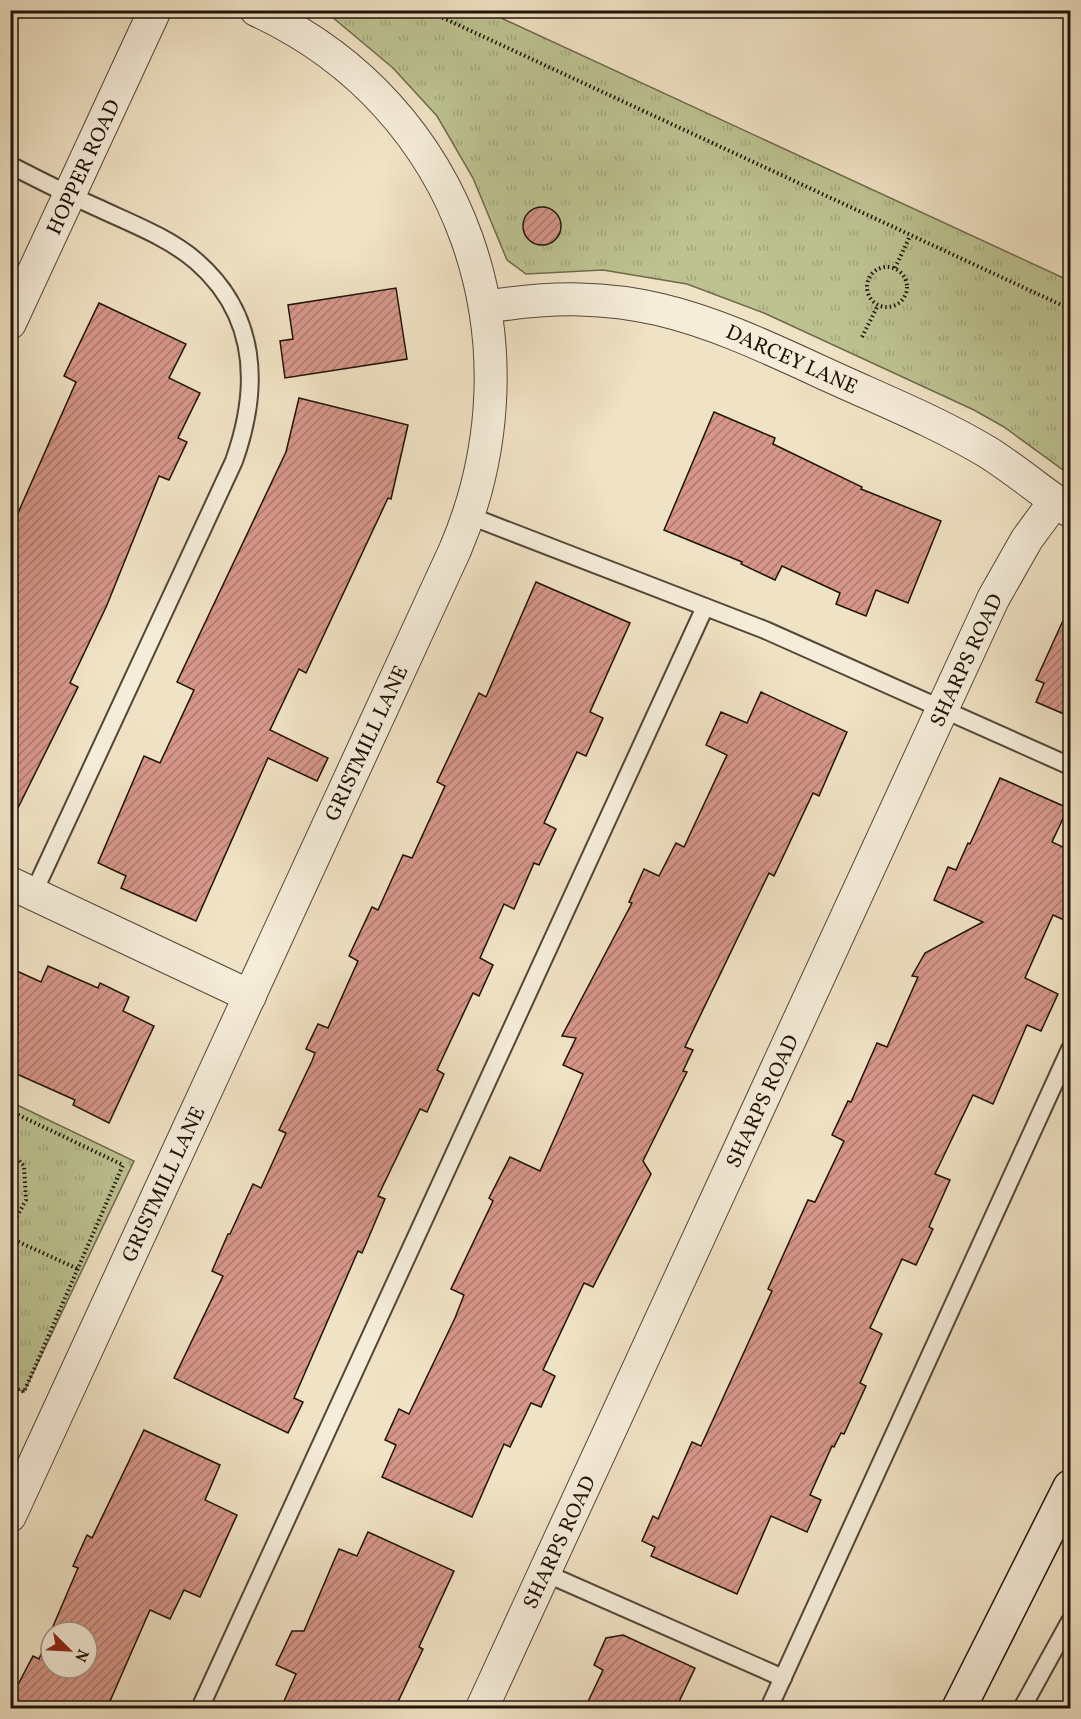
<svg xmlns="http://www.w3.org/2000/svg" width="1081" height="1719" font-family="Vollkorn,serif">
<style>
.grass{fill:url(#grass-tufts);stroke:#6e6a4c;stroke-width:1.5}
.building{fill:url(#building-hatch);stroke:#1f1308;stroke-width:1.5;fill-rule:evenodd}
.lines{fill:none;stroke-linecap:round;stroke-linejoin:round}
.lane-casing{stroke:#534737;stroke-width:20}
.street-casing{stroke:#534737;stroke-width:34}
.secondary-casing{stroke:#1f1308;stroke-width:36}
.path{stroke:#1f1308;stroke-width:4;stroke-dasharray:1.5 3;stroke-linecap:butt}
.lane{stroke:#f5ecd9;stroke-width:16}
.street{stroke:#f5ecd9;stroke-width:32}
.secondary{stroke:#f5ecd9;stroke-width:33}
.labels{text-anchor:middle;stroke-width:5;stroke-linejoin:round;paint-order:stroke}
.street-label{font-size:21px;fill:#1f1308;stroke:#f5ecd9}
</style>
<defs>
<pattern id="grass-tufts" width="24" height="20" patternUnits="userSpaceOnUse" patternTransform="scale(1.5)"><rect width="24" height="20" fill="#bdc291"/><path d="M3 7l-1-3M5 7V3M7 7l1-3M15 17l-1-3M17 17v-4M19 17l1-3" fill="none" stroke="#a2a67c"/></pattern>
<pattern id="building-hatch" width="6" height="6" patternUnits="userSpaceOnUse" patternTransform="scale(1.5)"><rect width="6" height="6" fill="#d69689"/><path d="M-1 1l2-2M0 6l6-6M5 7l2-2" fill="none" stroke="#ad796e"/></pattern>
</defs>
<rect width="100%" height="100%" fill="#f0e2c4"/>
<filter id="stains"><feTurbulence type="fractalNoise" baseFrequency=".00333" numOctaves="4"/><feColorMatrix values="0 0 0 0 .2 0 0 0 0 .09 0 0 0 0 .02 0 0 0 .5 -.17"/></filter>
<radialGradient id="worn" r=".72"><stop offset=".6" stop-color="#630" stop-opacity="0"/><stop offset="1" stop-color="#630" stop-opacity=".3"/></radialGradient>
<!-- grass -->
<g class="grass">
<polygon points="325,11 486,11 1070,281 1070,475 1004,427 974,410 764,313 687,284 603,270 526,274 507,260 473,178 437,116 393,68"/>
<polygon points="11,1102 134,1161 24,1392 10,1386"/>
</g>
<!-- building -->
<g class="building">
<circle cx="542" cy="226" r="19"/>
<polygon points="396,288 407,359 285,378 280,341 293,339 288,305"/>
<polygon points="99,303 186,344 169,378 200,393 178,438 187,442 169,480 159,476 107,605 70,683 78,687 10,824 10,531 76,382 64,376"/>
<polygon points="299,398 408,425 391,499 388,498 306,673 299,669 270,730 328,758 317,781 268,758 196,921 121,888 126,876 98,863 144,756 160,763 194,690 177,682 286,452"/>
<polygon points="714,412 775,438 773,444 862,487 861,489 941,521 908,603 876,590 866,616 836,604 840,593 782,566 775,580 741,564 742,562 664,530"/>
<polygon points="536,582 630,623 590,712 603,718 586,756 577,752 544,823 556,829 539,865 534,863 514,909 504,904 480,958 493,965 479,996 473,993 437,1070 444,1074 427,1112 420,1109 378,1196 385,1199 362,1253 358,1251 294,1398 303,1402 288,1433 174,1378 223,1276 212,1271 228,1234 230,1234 253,1184 261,1188 286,1133 279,1130 312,1061 315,1053 306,1049 318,1024 328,1028 358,961 349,956 372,907 378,910 403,855 412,858 445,786 437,782 479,693 486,697"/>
<polygon points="1071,603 1071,717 1036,702 1044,683 1036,680"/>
<polygon points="761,692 847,732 819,796 813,793 774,876 769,873 685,1047 693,1050 683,1071 687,1072 643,1161 651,1174 593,1287 584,1283 543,1370 555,1376 541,1407 531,1403 510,1447 504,1444 472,1517 382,1477 396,1445 385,1440 399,1409 409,1414 455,1318 464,1295 451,1289 493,1201 489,1198 510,1157 540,1171 583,1074 563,1065 576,1038 562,1036 632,903 629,902 644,869 659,876 676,843 684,847 727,755 706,745 721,712 747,723"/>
<polygon points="1000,778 1068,808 1052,842 1071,851 1071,923 1053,915 1025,978 1058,994 1041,1031 1027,1025 993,1104 973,1095 935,1174 950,1180 929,1227 933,1229 916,1265 902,1259 870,1328 882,1334 860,1383 866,1386 844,1434 841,1433 834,1447 832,1446 810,1495 821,1500 807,1532 771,1516 737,1594 651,1556 655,1547 642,1541 653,1516 658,1519 692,1442 701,1446 772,1291 768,1289 808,1200 815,1202 844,1141 832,1135 848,1101 851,1102 877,1043 887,1047 918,977 912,976 925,953 983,922 934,900 948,867 956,870 968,843 970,844"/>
<polygon points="48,966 98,988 100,983 129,997 123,1011 154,1026 109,1123 73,1105 75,1100 10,1071 10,968 41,982"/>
<path d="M144,1430L220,1465L205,1500L237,1515L200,1597L184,1590L170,1619L150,1610L107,1708H10V1700L33,1656L39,1659L78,1568L73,1566L87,1535L92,1538ZM51,1632H87V1668H51Z"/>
<polygon points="368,1532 454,1571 419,1647 423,1649 395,1708 281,1708 296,1674 276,1665 292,1631 304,1631 339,1549 357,1556"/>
<polygon points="623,1635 695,1668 676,1708 585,1708 603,1670 594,1665 606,1638"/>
</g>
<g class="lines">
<!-- lane casing -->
<g class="lane-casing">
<g id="lane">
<path d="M10,165C39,180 67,194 96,207C130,223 168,237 196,261C258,315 260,388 234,461L33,894"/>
<polyline points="470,516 765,630 1070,766"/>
<polyline points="545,1573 783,1678"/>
<polyline points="200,1708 705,607"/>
<polyline points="769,1708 1070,1049"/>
<polyline points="1022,1708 1070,1621"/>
</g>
</g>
<!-- street casing -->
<g class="street-casing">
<g id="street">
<path d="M486,307C625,284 698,315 821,372C877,398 936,421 989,453C1017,471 1043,493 1070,511"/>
<polyline points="10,323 155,10"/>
<polyline points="10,883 250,996"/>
<path d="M10,1516L455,550C543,344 465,106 256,10"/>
<polyline points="482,1708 993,599 1027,539 1055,501"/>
</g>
</g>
<!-- secondary casing -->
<g class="secondary-casing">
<polyline id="secondary" points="959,1708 1070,1487"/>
</g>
<!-- path -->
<g class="path">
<polyline points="426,10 1070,309"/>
<circle cx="887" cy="287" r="20"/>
<polyline points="895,268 910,236"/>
<polyline points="862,337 878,305"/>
<polyline points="10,1111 123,1165 24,1392 10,1386"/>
<polyline points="10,1151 24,1166 26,1200 10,1229"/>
<polyline points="10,1238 78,1269"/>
</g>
<!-- lane -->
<use href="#lane" class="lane"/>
<!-- street -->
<use href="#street" class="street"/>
<!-- secondary -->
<use href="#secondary" class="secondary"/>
</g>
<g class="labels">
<!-- street labels -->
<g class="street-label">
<text transform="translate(83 167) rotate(-65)" y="7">HOPPER ROAD</text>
<text transform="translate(792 359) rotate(24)" y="7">DARCEY LANE</text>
<text transform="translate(966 660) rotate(-65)" y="7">SHARPS ROAD</text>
<text transform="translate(366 743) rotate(-65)" y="7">GRISTMILL LANE</text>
<text transform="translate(762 1101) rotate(-65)" y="7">SHARPS ROAD</text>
<text transform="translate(163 1184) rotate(-65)" y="7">GRISTMILL LANE</text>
<text transform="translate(559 1542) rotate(-65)" y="7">SHARPS ROAD</text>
</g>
</g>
<!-- margin -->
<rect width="1081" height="1719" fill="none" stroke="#f0e2c4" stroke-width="36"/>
<rect x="12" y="12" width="1057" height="1695" fill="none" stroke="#1f1308" stroke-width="3"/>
<rect x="18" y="18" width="1045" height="1683" fill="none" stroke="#1f1308" stroke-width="1.5"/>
<!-- north arrow -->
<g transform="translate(69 1650) rotate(114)"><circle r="28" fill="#f5ecd9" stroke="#9f9585" stroke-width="1.5"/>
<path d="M0-4.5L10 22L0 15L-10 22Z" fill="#8f2418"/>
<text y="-9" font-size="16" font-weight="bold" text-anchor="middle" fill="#1f1308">N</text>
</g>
<rect width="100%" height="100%" filter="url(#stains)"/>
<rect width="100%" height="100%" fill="url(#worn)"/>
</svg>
